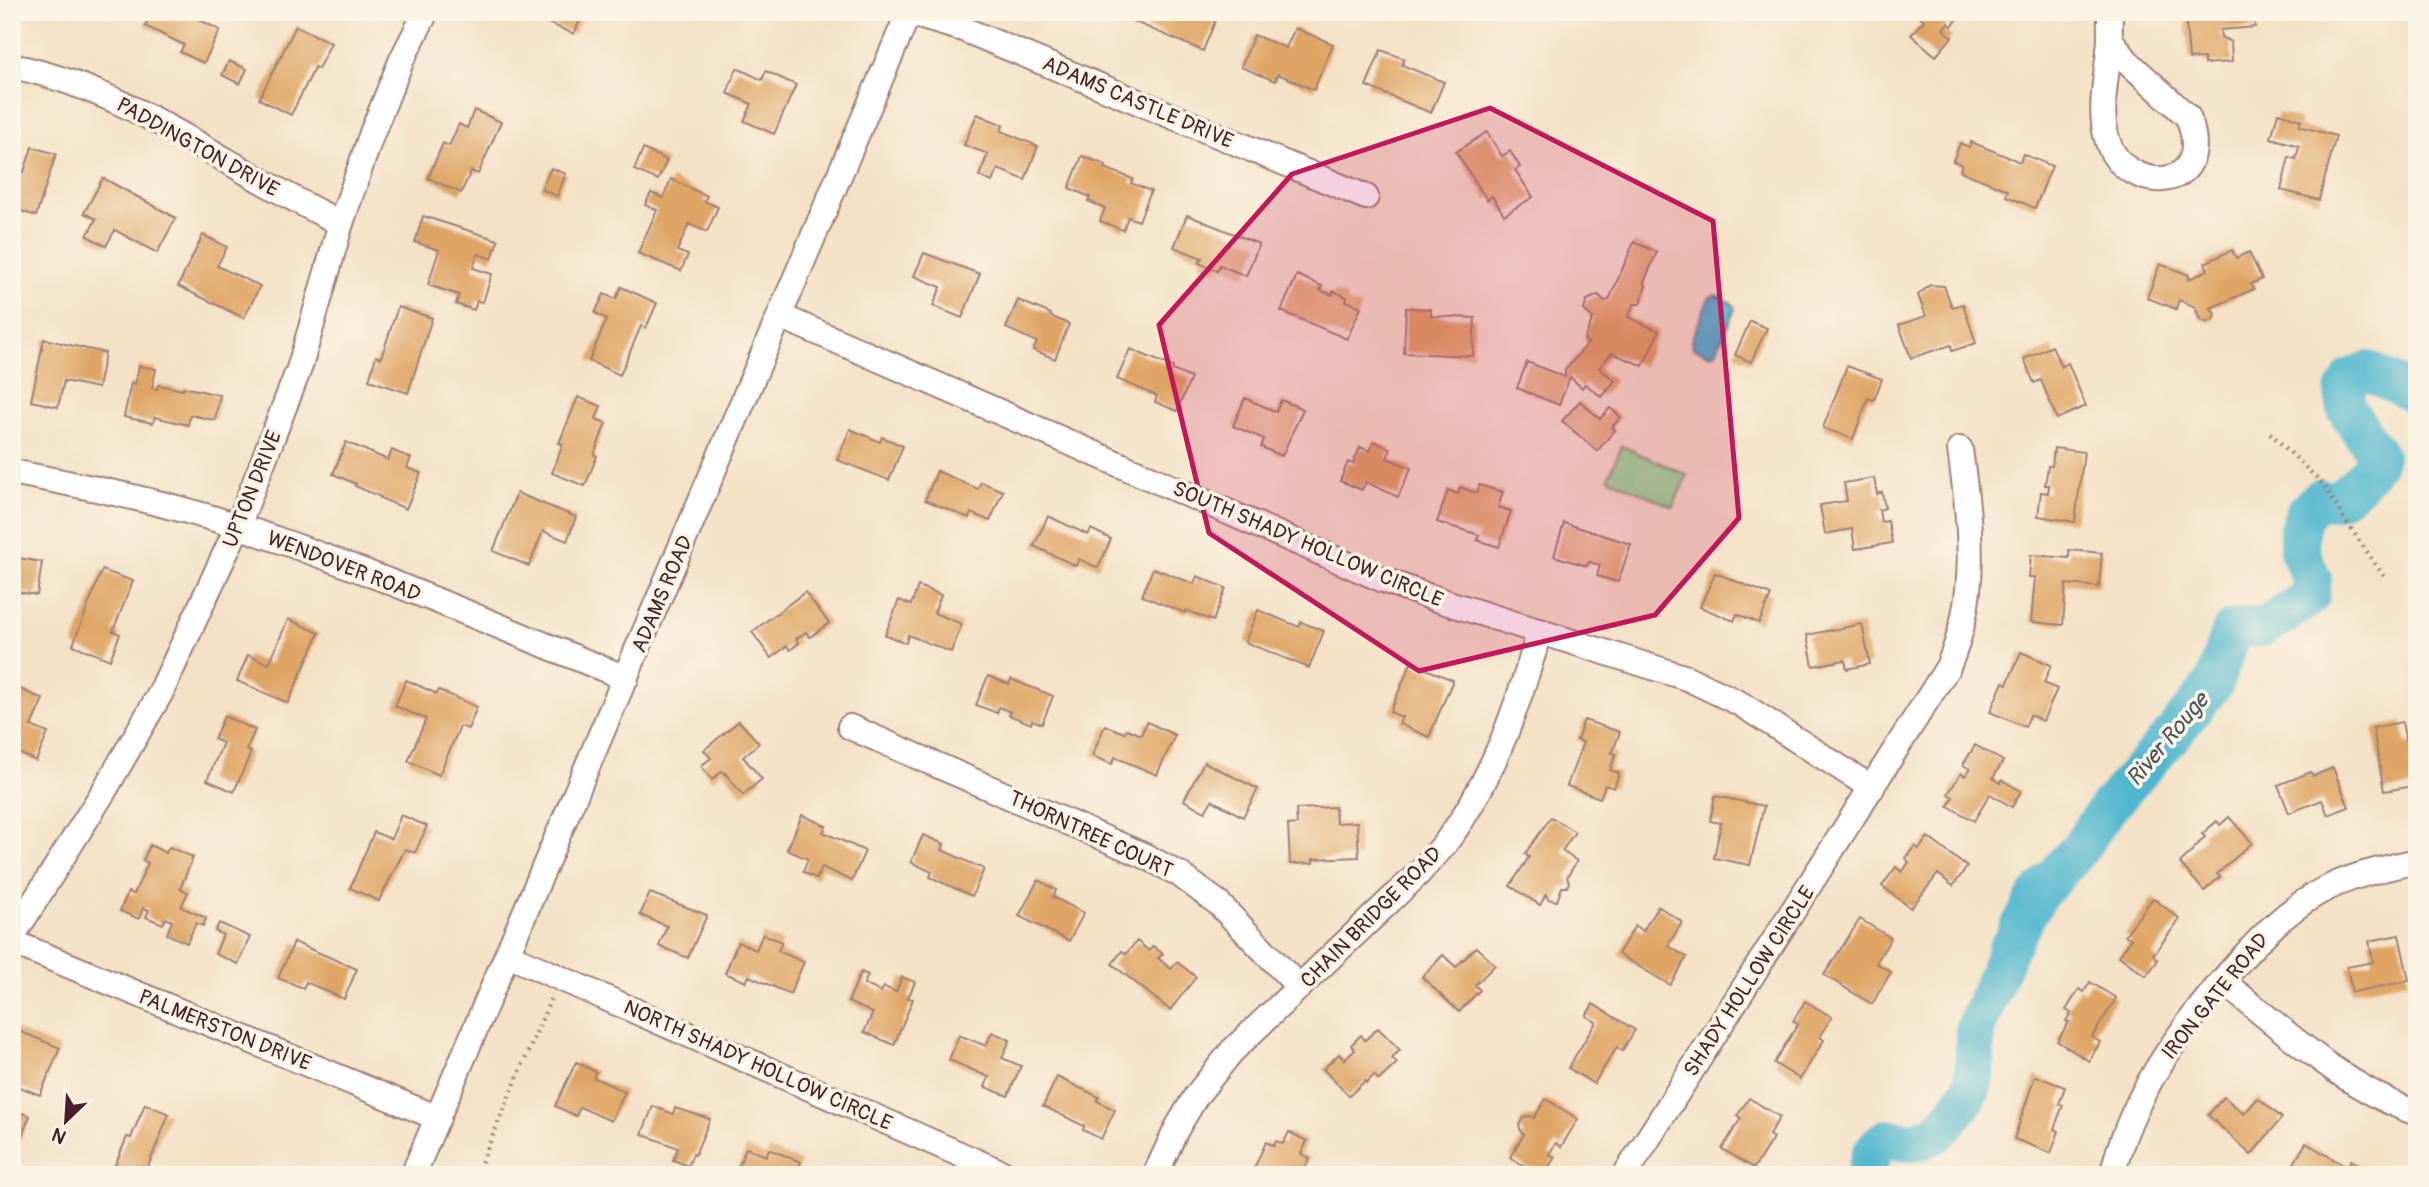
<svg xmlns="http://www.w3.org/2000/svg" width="2429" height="1187" font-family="Pangolin,sans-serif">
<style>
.green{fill:#94dc96;stroke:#6f7e60;stroke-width:2}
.water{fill:#50b6ce;stroke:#4d6a7c;stroke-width:2}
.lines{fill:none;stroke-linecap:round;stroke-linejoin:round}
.river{stroke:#50b6ce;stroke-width:40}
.building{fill:#dea464}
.minor-casing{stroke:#9f8078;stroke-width:28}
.path{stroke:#9f8078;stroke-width:4.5;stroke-dasharray:2 5;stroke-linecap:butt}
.minor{stroke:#fff;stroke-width:24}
.marked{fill:#c2185b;fill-opacity:0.2;stroke:#c2185b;stroke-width:5;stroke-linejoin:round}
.labels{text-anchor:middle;stroke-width:7;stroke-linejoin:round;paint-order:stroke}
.street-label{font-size:21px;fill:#4a1f2b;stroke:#fcf5e5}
.water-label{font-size:23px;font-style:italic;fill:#4c5464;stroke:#fcf5e5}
</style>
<rect width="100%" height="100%" fill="#fcf5e5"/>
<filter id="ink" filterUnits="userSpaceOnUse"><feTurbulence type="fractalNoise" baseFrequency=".0143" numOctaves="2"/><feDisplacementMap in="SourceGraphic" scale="14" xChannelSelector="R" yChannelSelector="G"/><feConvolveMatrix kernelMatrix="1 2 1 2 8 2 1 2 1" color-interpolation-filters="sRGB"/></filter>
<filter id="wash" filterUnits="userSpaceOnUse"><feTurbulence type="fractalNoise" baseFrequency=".00686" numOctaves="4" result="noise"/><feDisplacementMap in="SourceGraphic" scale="28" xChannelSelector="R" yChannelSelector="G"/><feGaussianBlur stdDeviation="1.57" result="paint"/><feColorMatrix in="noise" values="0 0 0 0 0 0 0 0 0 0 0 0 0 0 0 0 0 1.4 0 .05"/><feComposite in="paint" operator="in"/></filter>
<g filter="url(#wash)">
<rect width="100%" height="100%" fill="#f4e1c6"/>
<!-- green -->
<polygon class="green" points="1622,446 1687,475 1673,507 1608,478"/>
<!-- water -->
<polygon class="water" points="1715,295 1732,303 1735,309 1716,352 1711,355 1693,348 1691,341 1709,298"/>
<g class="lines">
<!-- river -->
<path class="river" d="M1866,1175C1869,1159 1873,1146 1887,1139L1910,1142L1921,1140L1937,1133L1959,1108L1971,1089L1974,1077L1975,1030L2008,949L2037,896L2078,850L2109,806L2172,735L2214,683L2232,630C2243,627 2251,628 2261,627C2270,625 2302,603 2310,596L2312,579L2299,550V528L2306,511L2320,499C2323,500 2327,501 2331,501C2345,499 2375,469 2378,456L2347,410L2344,393L2352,378L2368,371L2417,395"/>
</g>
<g id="blocks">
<!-- building -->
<g class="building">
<polygon points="152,12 184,12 220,30 204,63 180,52 184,45 145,26"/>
<polygon points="511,12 584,12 574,34 534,17 532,22"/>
<polygon points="1133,12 1200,12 1216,19 1203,51 1130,20"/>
<polygon points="1915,12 1963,12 1952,26 1948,23 1943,29 1952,37 1936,56 1911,35 1924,20"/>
<polygon points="2185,12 2271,12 2272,19 2254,20 2255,27 2220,30 2221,37 2231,42 2232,62 2204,64 2204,58 2189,59"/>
<polygon points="296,26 331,43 318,69 315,67 291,115 259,99"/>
<polygon points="1295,28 1333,44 1314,90 1278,74 1275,81 1241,67 1254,35 1286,48"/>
<polygon points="1381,50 1405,59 1402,65 1444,82 1431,113 1366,86"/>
<polygon points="229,61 247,69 240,84 222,75"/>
<polygon points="737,68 762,80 766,71 796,85 774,134 744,121 752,104 727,93"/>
<polygon points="474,110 501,122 478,174 471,171 461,193 428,178 443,143 449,146 459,124 467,128"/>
<polygon points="2278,113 2301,120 2299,126 2336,136 2319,200 2281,190 2289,157 2296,159 2299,146 2271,138"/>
<polygon points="977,114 1003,125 1001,131 1038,146 1025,180 998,169 992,182 979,176 988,154 964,145"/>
<polygon points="1487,132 1502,156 1510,151 1520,167 1515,170 1533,197 1504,215 1492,196 1487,200 1456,152"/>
<polygon points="1971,142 2020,162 2023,154 2052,166 2035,208 2006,196 2008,190 1960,171 1962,165 1953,161 1960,143 1969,147"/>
<polygon points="32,147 56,154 36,216 21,211 16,225 12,224 12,168 24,172"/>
<polygon points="643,149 667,160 658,180 634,170"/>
<polygon points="1082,156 1106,165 1105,168 1133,179 1131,183 1151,191 1139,221 1128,217 1123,230 1100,221 1105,208 1088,201 1090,197 1069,188"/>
<polygon points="551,168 566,174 557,196 541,189"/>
<polygon points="103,178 176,218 157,253 115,230 106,246 87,236 96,219 84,213"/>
<polygon points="671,179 707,196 704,201 718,207 707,232 689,224 677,251 688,255 681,271 638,253 657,210 645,205 651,193 663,198"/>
<polygon points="1187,215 1259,244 1246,276 1220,265 1217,271 1199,263 1202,258 1174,247"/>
<polygon points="423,216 498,240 492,259 478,254 473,268 492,274 483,302 477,301 474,310 456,304 459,295 428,285 439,250 415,242"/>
<polygon points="203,235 227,247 217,266 260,286 244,318 178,286"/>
<polygon points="1634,242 1657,252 1644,282 1646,286 1640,304 1634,304 1628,317 1659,331 1643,366 1612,353 1599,368 1615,381 1602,397 1585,384 1582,388 1570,377 1559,405 1517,388 1527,362 1565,377 1565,370 1588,343 1584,340 1593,318 1584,310 1587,300 1598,295 1605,301 1609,300"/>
<polygon points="2232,250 2236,258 2249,252 2262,279 2251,284 2254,289 2211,308 2215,314 2213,320 2207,322 2200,319 2195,307 2179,300 2176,309 2147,298 2160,264 2189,275 2188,280 2208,270 2205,263"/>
<polygon points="924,253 980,274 962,318 933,306 941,287 914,276"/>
<polygon points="1297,275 1322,286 1320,290 1332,295 1334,291 1347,297 1346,301 1361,307 1347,339 1281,311"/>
<polygon points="1930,285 1944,286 1952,307 1963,304 1976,343 1952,351 1951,345 1911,358 1899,325 1926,316 1918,295"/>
<polygon points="621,287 657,303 646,328 641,326 620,375 589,361 607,319 595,313 604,294 616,299"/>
<polygon points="1018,300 1051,314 1050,316 1069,324 1055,359 1033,350 1037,342 1006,328"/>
<polygon points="398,307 432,318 408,393 369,380 376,356 381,358"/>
<polygon points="1406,308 1431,309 1431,316 1475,318 1473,356 1404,353"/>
<polygon points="1750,321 1767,328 1751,362 1735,355"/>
<polygon points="44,339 105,353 98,388 64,381 58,407 31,401"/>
<polygon points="2052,346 2061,367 2068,363 2086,406 2057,419 2041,380 2034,383 2024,359"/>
<polygon points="1130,349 1173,367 1172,370 1191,378 1177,411 1155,402 1157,396 1117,379"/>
<polygon points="139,366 156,369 152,388 157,389 158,385 183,390 183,387 220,395 215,420 190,415 188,425 155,417 153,423 124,417 131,383 135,384"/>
<polygon points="1847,366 1882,379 1874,400 1868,398 1853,439 1823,428"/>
<polygon points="578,397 601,406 596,419 606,423 594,455 597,456 585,486 552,473 563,444 559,443"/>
<polygon points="1245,398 1276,412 1281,400 1303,409 1282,456 1261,447 1264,439 1233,426"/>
<polygon points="1580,401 1600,419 1610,408 1621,417 1612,427 1615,430 1597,451 1562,421"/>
<polygon points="850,429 880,442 882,437 903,446 889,480 837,460"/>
<polygon points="1374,441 1391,449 1387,458 1411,468 1398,497 1366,482 1362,490 1340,481 1348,462 1353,464 1360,447 1370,451"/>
<polygon points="346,442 388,460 392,450 411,458 407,468 421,473 406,509 380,498 381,497 355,486 356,484 333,474"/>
<polygon points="2054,448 2084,452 2075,522 2038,516 2041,492 2048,493 2049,485 2045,485 2048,466 2052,466"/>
<polygon points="937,471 978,489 981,482 1003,491 990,521 971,513 969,518 925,500"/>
<polygon points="1874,478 1877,494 1882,492 1885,508 1879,510 1881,522 1888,521 1892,543 1855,549 1852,529 1825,534 1820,505 1847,501 1844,483"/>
<polygon points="1479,485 1503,492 1498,507 1511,511 1499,547 1477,540 1479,535 1437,522 1448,490 1458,494 1460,487 1477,493"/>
<polygon points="517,493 576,517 567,541 543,531 529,566 493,551"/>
<polygon points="1048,516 1088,535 1091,529 1111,539 1098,568 1079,559 1076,566 1034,546"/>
<polygon points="1564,523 1631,544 1618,582 1597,576 1600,565 1589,562 1587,566 1554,556"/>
<polygon points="2069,550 2102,553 2099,587 2066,584 2063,625 2031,622 2035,577 2029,577 2031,555 2069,558"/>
<polygon points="12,557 42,562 37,595 12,591"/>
<polygon points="1153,568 1194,584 1197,576 1226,588 1213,621 1186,610 1185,613 1142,596"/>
<polygon points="102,570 133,581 113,631 120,634 110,660 73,645"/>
<polygon points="1715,573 1771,595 1759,623 1737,614 1734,621 1700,607"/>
<polygon points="918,586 941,595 934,613 962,624 951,652 908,635 906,643 885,635 899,600 911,605"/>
<polygon points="805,592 829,623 810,637 806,632 796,639 799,643 790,650 787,646 771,658 752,632"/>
<polygon points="1258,610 1299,627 1301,622 1324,631 1309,668 1245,642"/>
<polygon points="288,619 319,633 288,703 237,681 248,655 269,664"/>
<polygon points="1862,624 1870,664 1847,669 1845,660 1813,666 1807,635"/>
<polygon points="2021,652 2051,665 2044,683 2057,689 2043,721 2030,715 2025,727 1990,712 2003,682 2007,684"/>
<polygon points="1411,663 1453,680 1429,737 1399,724 1402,717 1390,712"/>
<polygon points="988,676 1009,684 1011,679 1053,696 1042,724 1032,720 1031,724 1009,715 1011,712 999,707 997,713 976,705"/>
<polygon points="406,680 437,694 439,690 477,707 468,729 460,726 439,775 408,761 426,719 395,706"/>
<polygon points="20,689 43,699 31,726 48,733 36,761 12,750 12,708"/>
<polygon points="224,716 255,730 246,750 251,752 234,792 207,780 223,743 214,739"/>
<polygon points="1584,720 1620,732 1612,753 1616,754 1610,770 1619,773 1614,788 1605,785 1600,798 1567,786 1583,742 1577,740"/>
<polygon points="739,721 759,743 743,757 762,779 743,795 724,772 722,771 712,780 701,766 711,758 704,750"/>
<polygon points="1147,722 1175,735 1157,775 1115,757 1112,764 1092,756 1105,725 1124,733 1127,729 1141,735"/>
<polygon points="2402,722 2406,743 2417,741 2417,765 2410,766 2414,786 2384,791 2373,728"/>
<polygon points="1975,745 2003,761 1993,778 2001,783 2002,780 2021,791 2012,807 1990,794 1974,821 1948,806 1953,797 1948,794 1961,773 1965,776 1970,769 1963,765"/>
<polygon points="1204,762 1258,789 1243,817 1212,800 1205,812 1184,800"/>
<polygon points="2333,768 2349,807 2328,815 2322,800 2289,813 2278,785 2311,772 2313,776"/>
<polygon points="1715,796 1764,806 1750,865 1714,858 1721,823 1710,821"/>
<polygon points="1335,807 1336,823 1357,822 1359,857 1313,859 1313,863 1290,864 1288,825 1297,824 1296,809"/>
<polygon points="401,815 427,826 415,853 405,849 379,901 350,888 374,832 391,839"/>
<polygon points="802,815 826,826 823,832 865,851 852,881 822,867 817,879 803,872 808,859 787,850"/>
<polygon points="1551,817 1575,832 1562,851 1577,861 1567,877 1569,882 1567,887 1562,887 1557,901 1548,899 1546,894 1540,905 1510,886 1529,857 1525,854"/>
<polygon points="2229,817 2252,843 2217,874 2220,877 2204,891 2180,863 2205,837 2202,834 2217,821 2220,825"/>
<polygon points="923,835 944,844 942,850 984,869 972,896 930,877 932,872 911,862"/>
<polygon points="1928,837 1967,867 1953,886 1938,874 1911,908 1882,886 1896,867 1902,872 1909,862 1905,858 1915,846 1919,849"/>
<polygon points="150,845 166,853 169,847 193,857 180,889 188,892 181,907 206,918 203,926 196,923 187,943 167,934 172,921 166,918 163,924 146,917 149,910 143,908 139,919 120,911 128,892 134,894 148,863 143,860"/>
<polygon points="1038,880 1056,890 1053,897 1084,913 1069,941 1019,916"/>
<polygon points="650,893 707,915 688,958 659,946 667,926 640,915"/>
<polygon points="2153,898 2180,919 2153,955 2158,960 2146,976 2119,956 2131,939 2125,935"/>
<polygon points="1658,906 1682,922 1668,946 1687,957 1670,985 1618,954 1635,926 1643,931"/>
<polygon points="1860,919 1891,938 1876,963 1891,972 1872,1004 1824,975"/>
<polygon points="219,923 250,937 238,964 215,954 223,935 215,931"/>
<polygon points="763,934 782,942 778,951 804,962 790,994 749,976 746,982 725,973 738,942 756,950"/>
<polygon points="2399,935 2409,981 2352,992 2347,967 2373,962 2369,941"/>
<polygon points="1137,941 1149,951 1153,946 1163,954 1158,958 1171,969 1177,962 1196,977 1170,1010 1112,964 1122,951 1126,954"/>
<polygon points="294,942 357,969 344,999 306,982 303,988 278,978"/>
<polygon points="1476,947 1495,965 1475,985 1480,990 1459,1012 1422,977 1443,955 1456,967"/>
<polygon points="861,972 868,975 864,984 881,992 884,987 896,992 902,977 915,982 908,998 913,999 894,1045 864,1032 873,1013 848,1002"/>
<polygon points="2090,982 2116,998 2092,1037 2100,1042 2089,1061 2057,1041 2069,1022 2066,1021 2071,1013 2066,1010 2079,989 2084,992"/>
<polygon points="1805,1001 1832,1017 1820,1037 1824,1040 1800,1079 1774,1063 1798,1024 1793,1021"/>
<polygon points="1593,1004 1635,1030 1622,1051 1617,1047 1594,1084 1568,1068 1596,1022 1586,1016"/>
<polygon points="12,1028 60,1048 40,1095 20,1087 12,1105"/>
<polygon points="1378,1028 1400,1050 1392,1058 1397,1063 1379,1080 1374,1075 1366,1083 1365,1081 1349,1096 1323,1069 1339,1054 1344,1060 1355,1050 1351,1045 1361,1035 1365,1040"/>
<polygon points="992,1032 1010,1040 1002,1058 1021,1066 1008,1096 985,1087 989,1077 949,1060 959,1035 986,1046"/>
<polygon points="576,1062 596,1072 593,1077 625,1092 611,1121 580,1107 576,1116 555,1106"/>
<polygon points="2035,1076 2065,1087 2059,1104 2063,1105 2054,1129 2059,1131 2051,1153 2014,1139"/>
<polygon points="1057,1077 1099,1097 1097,1101 1115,1110 1101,1139 1083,1130 1084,1126 1043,1106"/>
<polygon points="2224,1097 2244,1114 2258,1098 2282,1118 2251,1155 2208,1115"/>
<polygon points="1749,1098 1780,1117 1769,1135 1773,1138 1754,1168 1722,1149 1741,1118 1737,1116"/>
<polygon points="1546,1099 1578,1119 1561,1147 1556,1143 1549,1154 1555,1157 1544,1175 1539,1175 1510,1157 1524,1134 1521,1132 1519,1125 1523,1118 1530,1116 1534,1118"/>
<polygon points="145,1104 169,1114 147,1169 141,1166 138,1175 111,1175 127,1137 131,1138"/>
<polygon points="653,1106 673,1114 675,1108 710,1119 695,1155 693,1154 688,1166 673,1160 678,1148 642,1134"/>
<polygon points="12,1109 30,1116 17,1148 12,1146"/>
<polygon points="1289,1132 1307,1141 1301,1154 1310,1158 1301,1175 1251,1175 1266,1142 1274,1146 1276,1141 1283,1144"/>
<polygon points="2306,1143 2347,1167 2351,1160 2370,1171 2368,1175 2299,1175 2290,1170"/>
<polygon points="746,1148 766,1156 769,1149 801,1162 796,1175 735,1175"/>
</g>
</g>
</g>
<g filter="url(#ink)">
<use href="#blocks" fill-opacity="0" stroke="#9f8078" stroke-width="2"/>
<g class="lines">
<!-- minor casing -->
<g class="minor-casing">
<g id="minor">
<polyline points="905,12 963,29 1366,197"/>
<path d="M2110,39L2127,61L2188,117C2218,195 2125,195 2108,142C2097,109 2108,73 2110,39C2110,30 2109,21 2111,12"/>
<path d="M12,66C135,91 230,171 341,223"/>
<polyline points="780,316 1381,579 1436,599 1687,678 1739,703 1872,788"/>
<path d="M12,472C89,487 166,502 240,527C371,570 498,627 626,678"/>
<polyline points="850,727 1145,856 1179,874 1218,903 1299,987"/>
<polyline points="12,937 104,791 160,694 238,526 300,366 341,223 372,133 402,59 426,12"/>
<polyline points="12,942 438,1118"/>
<polyline points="508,955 1007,1175"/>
<path d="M2222,981C2282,1028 2344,1088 2417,1113"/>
<polyline points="413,1175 909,12"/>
<path d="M1155,1175L1177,1128L1196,1096L1232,1051L1419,873C1428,862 1439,852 1447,841C1494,778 1518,704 1540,631"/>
<path d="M1625,1175L1948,667C1980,593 1970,526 1960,449"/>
<path d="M2112,1175C2131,1097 2177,1033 2229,973C2255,943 2281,915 2316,894C2347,876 2382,869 2417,861"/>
</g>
</g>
<!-- path -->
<g class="path">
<polyline points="2270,433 2325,486 2339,511 2385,578"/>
<polyline points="476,1175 551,998"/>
</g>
<!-- minor -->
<use href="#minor" class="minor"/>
</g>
</g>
<!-- marked area -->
<path class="marked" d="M1490,108L1713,221L1739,518L1655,615L1419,671L1209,533L1159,325L1292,174Z"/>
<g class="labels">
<!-- street labels -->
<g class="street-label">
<text transform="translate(1138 102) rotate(23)" y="7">ADAMS CASTLE DRIVE</text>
<text transform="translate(198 147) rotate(29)" y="7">PADDINGTON DRIVE</text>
<text transform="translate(252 489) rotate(-68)" y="7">UPTON DRIVE</text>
<text transform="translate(1308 544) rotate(23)" y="7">SOUTH SHADY HOLLOW CIRCLE</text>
<text transform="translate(344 566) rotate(21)" y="7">WENDOVER ROAD</text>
<text transform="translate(662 594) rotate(-67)" y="7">ADAMS ROAD</text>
<text transform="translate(1091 834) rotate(25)" y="7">THORNTREE COURT</text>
<text transform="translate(1371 917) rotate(-45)" y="7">CHAIN BRIDGE ROAD</text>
<text transform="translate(1749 981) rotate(-57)" y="7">SHADY HOLLOW CIRCLE</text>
<text transform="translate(2215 996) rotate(-51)" y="7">IRON GATE ROAD</text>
<text transform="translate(225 1030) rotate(22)" y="7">PALMERSTON DRIVE</text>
<text transform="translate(758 1065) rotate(24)" y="7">NORTH SHADY HOLLOW CIRCLE</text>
</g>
<!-- water labels -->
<g class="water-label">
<text transform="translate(2167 739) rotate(-50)" y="8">River Rouge</text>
</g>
</g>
<!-- margin -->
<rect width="2429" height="1187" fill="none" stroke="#fcf5e5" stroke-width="42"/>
<!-- north arrow -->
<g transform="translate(66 1121) rotate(205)" stroke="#fcf5e5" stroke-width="5" paint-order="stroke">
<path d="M0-5L12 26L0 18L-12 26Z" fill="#4a1f2b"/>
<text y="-10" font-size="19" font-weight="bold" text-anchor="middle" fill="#4a1f2b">N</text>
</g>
</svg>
